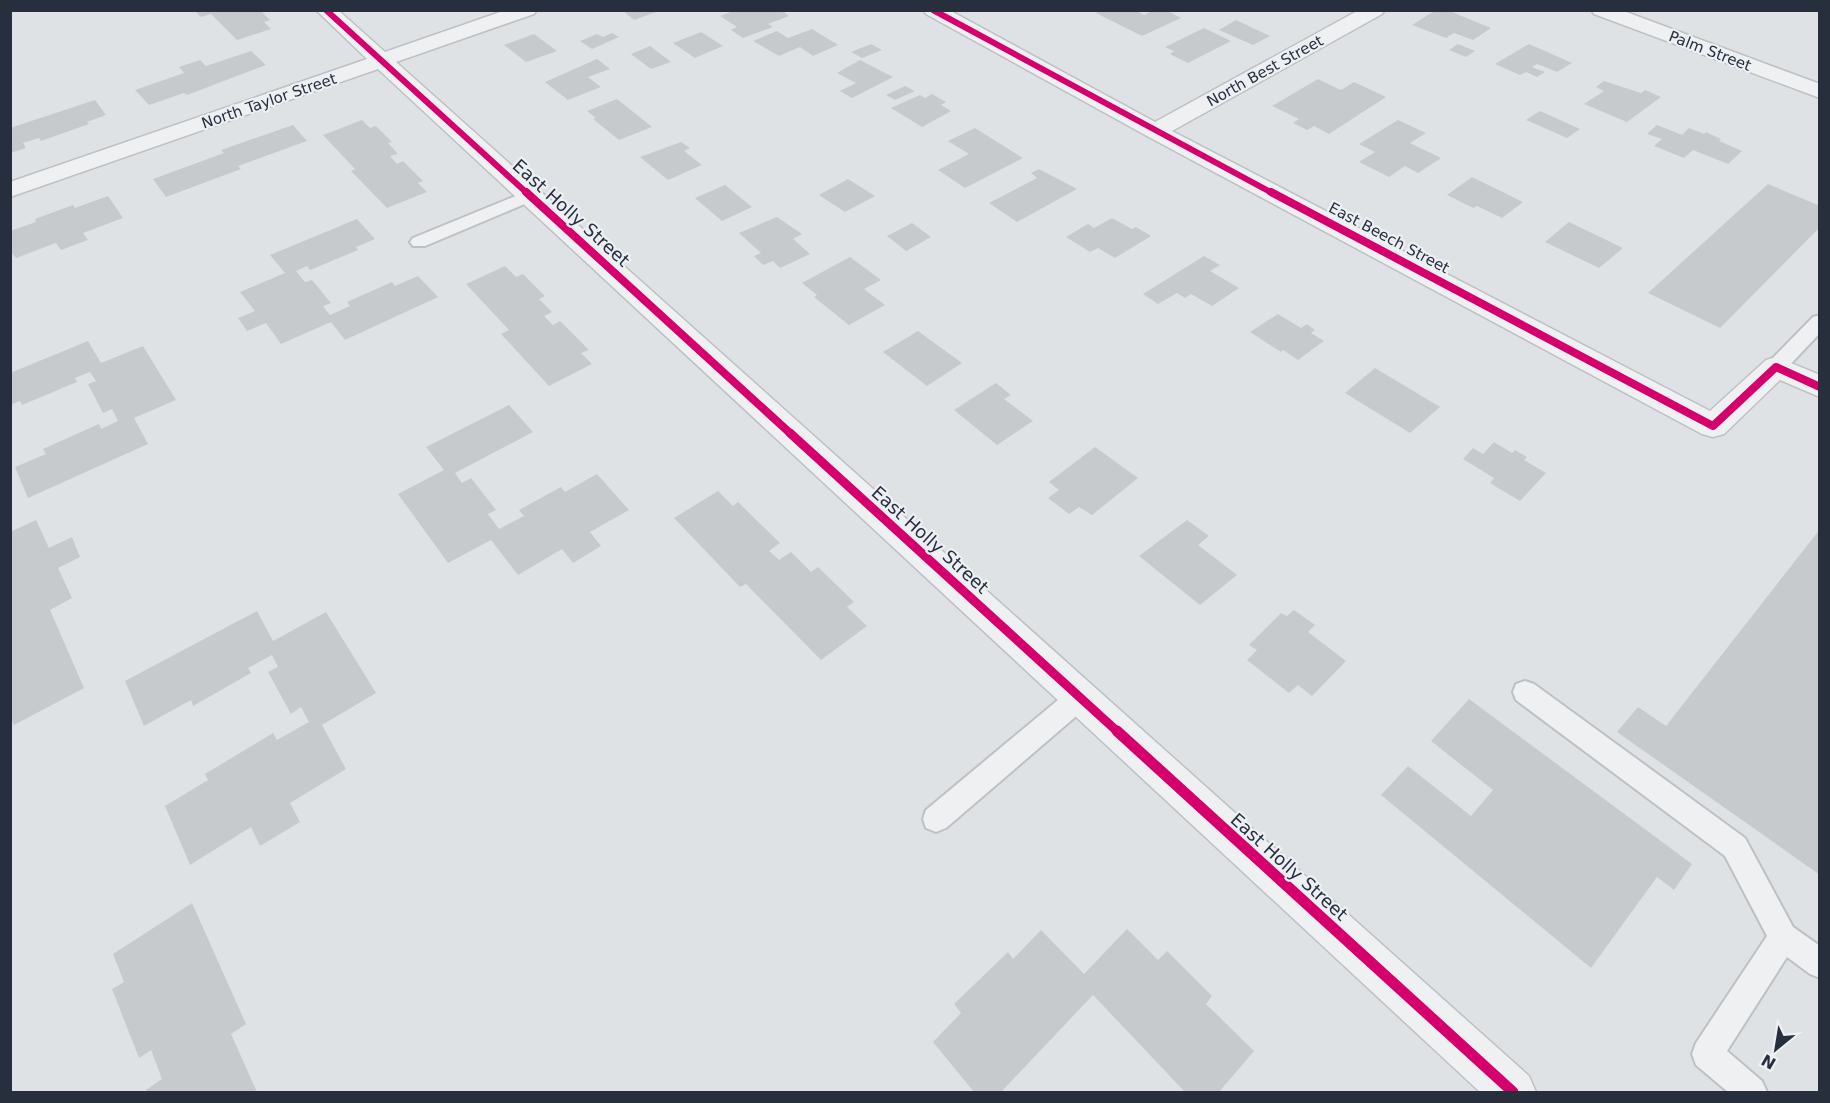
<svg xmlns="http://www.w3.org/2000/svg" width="1830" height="1103" font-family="'DejaVu Sans',sans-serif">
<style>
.building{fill:#c7cacd}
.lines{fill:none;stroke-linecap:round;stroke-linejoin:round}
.lane-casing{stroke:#bec0c3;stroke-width:4}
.street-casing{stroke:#bec0c3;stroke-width:3}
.lane{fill:#eff0f1;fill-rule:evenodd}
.street{fill:#eff0f1;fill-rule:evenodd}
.cycleway-far3-casing{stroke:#ecf0f4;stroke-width:8}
.cycleway-far2-casing{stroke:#ecf0f4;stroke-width:10}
.cycleway-far1-casing{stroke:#ecf0f4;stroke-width:13}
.cycleway-casing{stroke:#ecf0f4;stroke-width:15}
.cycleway-far3{stroke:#d6006c;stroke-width:6}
.cycleway-far2{stroke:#d6006c;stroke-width:8}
.cycleway-far1{stroke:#d6006c;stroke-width:9}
.cycleway{stroke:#d6006c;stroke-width:11}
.labels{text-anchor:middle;stroke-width:4.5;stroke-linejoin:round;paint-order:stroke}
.far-street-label{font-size:15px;fill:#272f3d;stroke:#ecf0f4}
.street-label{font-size:18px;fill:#272f3d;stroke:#ecf0f4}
</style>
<rect width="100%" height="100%" fill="#dfe2e5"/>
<!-- building -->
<g class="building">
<polygon points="194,10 260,10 270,20 264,22 271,29 237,40 211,14 201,17"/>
<polygon points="622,10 654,10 656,12 634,20"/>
<polygon points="736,10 781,10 789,16 768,24 773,27 743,38 731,30 737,27 720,16"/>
<polygon points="1102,10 1135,10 1144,15 1154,10 1166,10 1181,18 1142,36 1096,13"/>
<polygon points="1436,10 1447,10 1491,28 1473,40 1454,33 1446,38 1412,25"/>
<polygon points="1236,20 1270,36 1253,45 1219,30"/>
<polygon points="1204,28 1231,41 1188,63 1170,54 1174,51 1165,47"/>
<polygon points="812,29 838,45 813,56 800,47 779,56 753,41 777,31 788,38"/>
<polygon points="701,32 723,46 695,58 673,43"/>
<polygon points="612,33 619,37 592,49 580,41 597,34 603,37"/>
<polygon points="534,34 557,51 526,62 504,45"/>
<polygon points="871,44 882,50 862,58 851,52"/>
<polygon points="1458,44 1475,51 1466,57 1449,50"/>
<polygon points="1529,44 1572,63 1557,72 1537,64 1532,67 1545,72 1537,77 1526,72 1520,75 1495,64"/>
<polygon points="650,46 671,62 651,69 631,54"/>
<polygon points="251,51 266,65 187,95 184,93 149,105 135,90 184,73 179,67 200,60 206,66"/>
<polygon points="597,59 610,69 588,77 601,87 568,100 545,82"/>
<polygon points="860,60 893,77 852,98 840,91 856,83 837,73"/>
<polygon points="1318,79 1341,90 1354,82 1386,97 1329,134 1314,126 1307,130 1293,123 1299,119 1272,106"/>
<polygon points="1604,81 1641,93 1645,90 1661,97 1627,122 1584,104 1604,91 1596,87"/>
<polygon points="905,86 915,91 895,100 886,95"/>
<polygon points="932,94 946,102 941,105 951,111 922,127 891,108 920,95 925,98"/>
<polygon points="617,99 652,127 619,140 593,119 596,118 587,111"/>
<polygon points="95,100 106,115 87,122 89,124 41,141 39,138 23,143 26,148 10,153 10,132 13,131 10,128"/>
<polygon points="1540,111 1580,129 1567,138 1526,120"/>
<polygon points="362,120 370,128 376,126 392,142 388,143 398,154 390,156 397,164 403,161 423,181 418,183 427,192 387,208 351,171 355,169 323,135"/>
<polygon points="1398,120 1426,133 1410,143 1441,158 1418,173 1405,166 1389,177 1359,162 1375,152 1359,144"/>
<polygon points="293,125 307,141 238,166 241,169 166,197 153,179 224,153 221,150"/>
<polygon points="1657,125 1682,135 1689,128 1704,134 1706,132 1721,139 1719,141 1742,151 1728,164 1693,150 1684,158 1654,146 1662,139 1647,134"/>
<polygon points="975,128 1023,158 965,188 938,170 969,154 948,141"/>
<polygon points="681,142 690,148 684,151 702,165 668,180 640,157"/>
<polygon points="1039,169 1077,189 1017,222 989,203 1037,178 1031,173"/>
<polygon points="1472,177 1523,202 1502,218 1477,206 1473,208 1447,195"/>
<polygon points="848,179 875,196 845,212 819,195"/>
<polygon points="1768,184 1820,206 1820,227 1720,328 1648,293"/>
<polygon points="725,185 752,207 722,221 695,198"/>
<polygon points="108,196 123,218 83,233 88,240 61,250 56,243 16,258 10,251 10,231 36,222 35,219 73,205 75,208"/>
<polygon points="777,217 802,234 793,239 810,254 780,268 773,261 763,265 754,256 761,253 739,233"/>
<polygon points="1112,218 1132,229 1136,227 1151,236 1115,258 1098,248 1090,252 1066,237 1088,224 1094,228"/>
<polygon points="357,219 375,239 356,247 358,250 310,270 307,266 296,271 305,282 312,280 331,303 323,306 330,315 350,306 347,302 392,282 395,286 418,276 438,297 345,340 331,322 281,344 266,323 247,331 238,318 255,311 240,292 285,273 270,255"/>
<polygon points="1569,222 1623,248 1599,268 1545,242"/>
<polygon points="912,223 931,237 906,251 887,236"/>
<polygon points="1204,256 1220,265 1210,271 1239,288 1212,306 1191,294 1185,298 1177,293 1158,304 1143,294"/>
<polygon points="850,257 881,280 864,289 885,305 849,325 814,297 817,295 802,283"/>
<polygon points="505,266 516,277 523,274 545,296 539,299 552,312 544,316 553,325 560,321 589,350 581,353 592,364 549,386 501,334 509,330 466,284"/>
<polygon points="1278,314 1301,328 1307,324 1315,330 1311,333 1324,341 1298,360 1283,350 1281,352 1250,332"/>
<polygon points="918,331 962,363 927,386 883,352"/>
<polygon points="88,341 101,363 143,346 176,400 134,418 148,444 28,498 15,467 46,454 43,449 99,424 101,429 118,421 112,409 103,413 88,384 96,381 90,372 75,378 77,382 22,405 20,401 10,405 10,373"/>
<polygon points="1375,368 1440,407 1410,433 1345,393"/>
<polygon points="996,383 1011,395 1004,399 1033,421 997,445 954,410"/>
<polygon points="509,405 533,432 455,473 462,483 471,478 496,510 488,514 499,529 524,516 519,510 561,487 565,492 597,474 629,510 590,532 601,546 573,563 562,549 518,575 491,540 448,563 398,494 444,470 426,447"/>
<polygon points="1494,442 1512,453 1515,450 1527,457 1524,460 1546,473 1520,501 1490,483 1494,478 1463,459 1473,448 1483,454"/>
<polygon points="1095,447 1138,478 1092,515 1079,507 1069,514 1048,498 1059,490 1049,482"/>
<polygon points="718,491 733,506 738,502 780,543 769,551 779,560 791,552 811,572 818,567 854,602 847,607 867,626 821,660 746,584 740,587 674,518"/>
<polygon points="36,520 49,548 72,537 80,557 58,568 72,598 50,610 84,688 14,725 10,716 10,532"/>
<polygon points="1187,520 1209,536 1198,545 1237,575 1200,605 1139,556"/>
<polygon points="1820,529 1820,875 1617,732 1638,707 1666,726"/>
<polygon points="1294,610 1315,625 1308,632 1346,661 1312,696 1298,685 1289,693 1247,660 1257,650 1249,645 1281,613 1287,616"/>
<polygon points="257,611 273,641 326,612 376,693 322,725 346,769 290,803 300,822 260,846 251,827 190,865 165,806 208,780 205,774 273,733 277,740 309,722 301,707 291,714 268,672 278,667 272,655 248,668 251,673 193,706 191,700 144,726 125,681"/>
<polygon points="1469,699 1692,864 1674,890 1657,877 1591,968 1381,795 1408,766 1471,816 1493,790 1431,741"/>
<polygon points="192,903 246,1024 231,1034 257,1092 147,1092 146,1090 162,1079 151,1050 139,1058 112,989 124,982 113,954"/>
<polygon points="1127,929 1158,960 1167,951 1212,996 1206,1004 1254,1051 1219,1092 1185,1092 1093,995 1001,1092 974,1092 933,1042 961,1013 954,1004 1008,952 1013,959 1041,930 1084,974"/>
</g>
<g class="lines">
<!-- lane casing -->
<g class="lane-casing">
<g id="lane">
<polygon points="528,191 536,196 534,200 425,246 413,246 410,242 413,238"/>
<polygon points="1820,315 1820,333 1783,372 1776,374 1769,372 1766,367 1769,362 1813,317"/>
<polygon points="1525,681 1534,684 1745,838 1793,927 1820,946 1820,978 1810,974 1787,957 1727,1051 1762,1081 1767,1092 1728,1092 1696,1065 1692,1054 1696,1043 1767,936 1725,856 1516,700 1513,692 1516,684"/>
<polygon points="1079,687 1088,690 1091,698 1088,706 946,828 936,832 926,828 923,819 926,810 1070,690"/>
</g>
</g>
<!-- street casing -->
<g class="street-casing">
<g id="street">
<polygon points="316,10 338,10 385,52 506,10 537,10 534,14 396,62 1529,1076 1536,1092 1480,1092 378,69 10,197 10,182 367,59"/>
<polygon points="923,10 949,10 1155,122 1359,10 1385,10 1382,14 1172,131 1710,411 1766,360 1776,357 1820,375 1820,397 1780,380 1724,434 1713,437 1702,434 1147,136 926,14"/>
<polygon points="1591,10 1621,10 1820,84 1820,98 1594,14"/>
</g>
</g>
<!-- lane -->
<use href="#lane" class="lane"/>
<!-- street -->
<use href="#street" class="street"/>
<!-- cycleway-far3 casing -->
<g class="cycleway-far3-casing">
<g id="cycleway-far3">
<polyline points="326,10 528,194"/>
<polyline points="933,10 1274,194"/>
</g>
</g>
<!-- cycleway-far2 casing -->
<g class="cycleway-far2-casing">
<g id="cycleway-far2">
<polyline points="526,192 791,434"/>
<polyline points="1271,192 1713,426 1776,367 1820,387"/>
</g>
</g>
<!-- cycleway-far1 casing -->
<g class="cycleway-far1-casing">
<polyline id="cycleway-far1" points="790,433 1119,733"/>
</g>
<!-- cycleway casing -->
<g class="cycleway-casing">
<polyline id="cycleway" points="1117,731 1513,1092"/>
</g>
<!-- cycleway-far3 -->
<use href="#cycleway-far3" class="cycleway-far3"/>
<!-- cycleway-far2 -->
<use href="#cycleway-far2" class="cycleway-far2"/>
<!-- cycleway-far1 -->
<use href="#cycleway-far1" class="cycleway-far1"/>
<!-- cycleway -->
<use href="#cycleway" class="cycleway"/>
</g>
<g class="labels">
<!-- far-street labels -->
<g class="far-street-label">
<text transform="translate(1710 51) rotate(21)" y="5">Palm Street</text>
<text transform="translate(1265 71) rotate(-29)" y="5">North Best Street</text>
<text transform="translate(269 101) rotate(-19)" y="5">North Taylor Street</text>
<text transform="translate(1389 238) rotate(28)" y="5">East Beech Street</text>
</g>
<!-- street labels -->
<g class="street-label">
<text transform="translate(571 213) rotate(42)" y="6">East Holly Street</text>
<text transform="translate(930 540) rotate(42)" y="6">East Holly Street</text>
<text transform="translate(1289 867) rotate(42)" y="6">East Holly Street</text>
</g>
</g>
<!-- border -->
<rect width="1830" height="1103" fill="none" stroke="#272f3d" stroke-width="24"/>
<!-- north arrow -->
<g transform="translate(1776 1049) rotate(210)" stroke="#ecf0f4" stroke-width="4.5" paint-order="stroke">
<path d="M0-4.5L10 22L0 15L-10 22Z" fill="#272f3d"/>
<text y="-9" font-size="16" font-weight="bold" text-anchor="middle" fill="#272f3d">N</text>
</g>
</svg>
